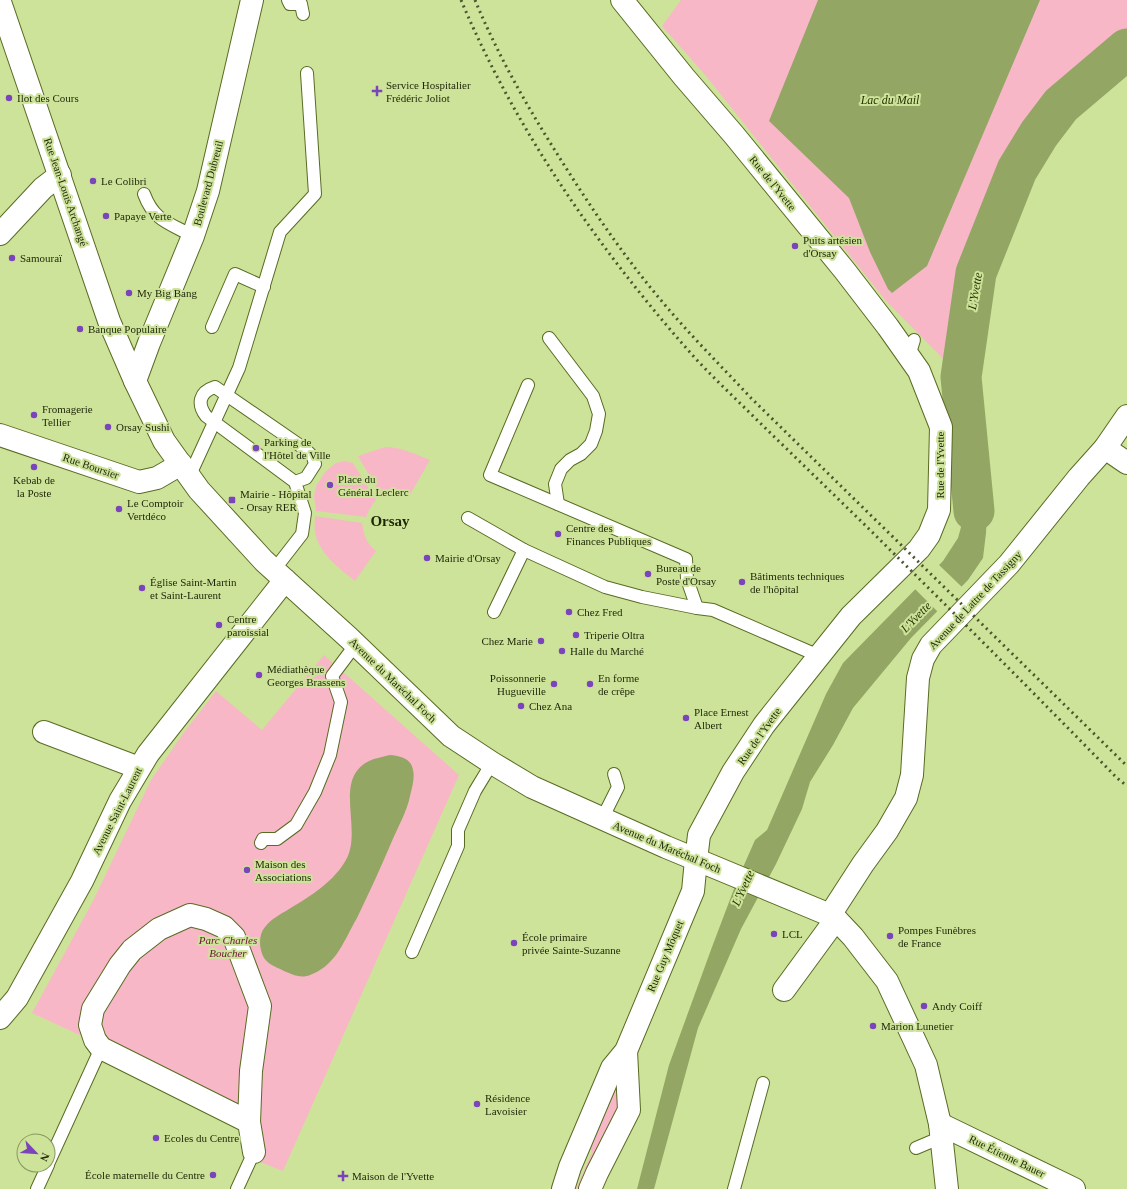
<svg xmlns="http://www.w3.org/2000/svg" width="1127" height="1189" font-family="'Times New Roman',serif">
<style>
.green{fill:#f7b7c7}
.water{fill:#93a664}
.pier{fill:#cee39a}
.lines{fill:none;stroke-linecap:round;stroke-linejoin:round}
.river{stroke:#93a664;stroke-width:41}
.lane-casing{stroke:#596b23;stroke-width:14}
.street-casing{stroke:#596b23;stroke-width:24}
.secondary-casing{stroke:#596b23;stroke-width:24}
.lane{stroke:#fff;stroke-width:12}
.street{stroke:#fff;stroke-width:22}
.secondary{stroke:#fff;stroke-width:22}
.rail{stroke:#4b562d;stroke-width:3;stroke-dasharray:2 4;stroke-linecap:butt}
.poi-dot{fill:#7b44ba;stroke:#cee39a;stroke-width:1.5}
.labels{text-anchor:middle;stroke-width:4;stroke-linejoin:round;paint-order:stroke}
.poi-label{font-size:11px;fill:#1e2608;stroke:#cee39a;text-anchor:start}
.street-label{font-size:11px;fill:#1e2608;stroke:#cee39a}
.park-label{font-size:11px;font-style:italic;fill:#6b1337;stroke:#cee39a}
.water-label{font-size:12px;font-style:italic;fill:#273300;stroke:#cee39a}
.district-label{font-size:15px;font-weight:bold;fill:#1e2608;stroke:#cee39a}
</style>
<rect width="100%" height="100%" fill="#cee39a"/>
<!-- green -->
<g class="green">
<polygon points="681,0 1127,0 1127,43 1109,66 1061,105 1017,170 976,273 961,377 887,302 706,76 662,26"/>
<path d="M385,447C401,447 415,454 430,460L408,498C399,495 391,494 382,497L358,456Z"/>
<polygon points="345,461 353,463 376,500 370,508 366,517 316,511 314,496 316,486 326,471 336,463"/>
<path d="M315,516L362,523C364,535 366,543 376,551L355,581C339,568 319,554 315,532C314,527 315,521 315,516Z"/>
<polygon points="324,655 459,775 283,1171 243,1155 259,1118 32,1013 93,901 151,780 185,731 216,691 262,730"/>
<polygon points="619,1069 621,1104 584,1189 576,1189 592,1152 588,1143"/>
</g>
<!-- water -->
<g class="water">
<polygon points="818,0 1040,0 927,266 892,293 888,289 870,252 849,198 769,121"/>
<polygon points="977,452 987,509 986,533 983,558 968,580 911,638 853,708 833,745 810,782 802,809 776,864 741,929 698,1028 654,1189 637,1189 669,1065 712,947 737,881 755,840 767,830 826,694 843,663 943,561 958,538 966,509 956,457"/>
<path d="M390,755C400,756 411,758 413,770C415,778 412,788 410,796C407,811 398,827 392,841C381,867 369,893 357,918C350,930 344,944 336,955C329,964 321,971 310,975C300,979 291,974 282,970C276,967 268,964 264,958C259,949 258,935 265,927C271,919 281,914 289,909C311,896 335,881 347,858C362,828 333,779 369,761C375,758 383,757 390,755Z"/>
</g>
<!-- pier -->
<polygon class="pier" points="938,564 963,588 939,613 914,588"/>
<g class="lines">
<!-- river -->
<polyline class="river" points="974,511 961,377 976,273 1017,170 1039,134 1061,105 1127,49"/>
<!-- lane casing -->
<g class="lane-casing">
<g id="lane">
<polyline points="288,0 290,4 301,4 303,14"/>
<path d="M144,194C154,221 169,223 193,236"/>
<polyline points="212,327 235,274 264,287"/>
<polyline points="549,338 593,396 599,414 596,431 591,444 581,454 570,460 561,469 555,484 558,504"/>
<polyline points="909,356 914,340"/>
<polyline points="528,385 490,475 686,559 687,579 697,608"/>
<polyline points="189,477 239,368 280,232 315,194 307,73"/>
<polyline points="468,518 524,550 494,612"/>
<polyline points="524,550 605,587 642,597 697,608 713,610 819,656"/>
<path d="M274,570L302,534L305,513L295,482L206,416C197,404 199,392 215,387L305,449L313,457L315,464L306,478L295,482"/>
<polyline points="602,819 618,787 614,774"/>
<polyline points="261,843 263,839 277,839 296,825 315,792 330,755 341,702 332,676 356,644"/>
<polyline points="412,952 458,846 458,830 475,791 492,763"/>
<polyline points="916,1148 942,1137"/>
<polyline points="48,1164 101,1048"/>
<polyline points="37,1189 48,1165"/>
<polyline points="237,1189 254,1152"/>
<polyline points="734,1189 763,1083"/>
</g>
</g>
<!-- street casing -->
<g class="street-casing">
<g id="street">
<polyline points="622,0 684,77 734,135 845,271 888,327 919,371 941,427 939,510 929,535 919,549 851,616 764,725 733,772 699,835 696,860"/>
<polyline points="0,234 43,188 60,175"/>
<polyline points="0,435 139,482 157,478 181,464"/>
<polyline points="1105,448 1127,463"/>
<polyline points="44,732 139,768"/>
<polyline points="830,915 863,864 887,831 906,798 912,775 918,678 923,659 931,645 1009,564 1079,477 1105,448 1127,416"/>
<polyline points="784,990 836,919"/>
<polyline points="249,1122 251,1071 260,1006 234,937 224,927 206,919 190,915 159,929 132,950 120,965 93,1009 90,1025 95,1040 101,1048 249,1122 254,1152"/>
<polyline points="940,1124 1074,1189"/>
</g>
</g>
<!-- secondary casing -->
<g class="secondary-casing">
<g id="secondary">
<polyline points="0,2 109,321 135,381 164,441 199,490 264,561 349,638 451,736 492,763 532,787 666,847 830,915 836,919 853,937 887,981 926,1065 940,1124 947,1189"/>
<polyline points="135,381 149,343 193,236 208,191 252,0"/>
<polyline points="0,1018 17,998 82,881 120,801 148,754 285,580"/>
<polyline points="563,1189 570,1167 612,1068 626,1051 693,891 696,860"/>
<polyline points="590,1189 597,1173 629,1110 626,1051"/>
</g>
</g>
<!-- lane -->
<use href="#lane" class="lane"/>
<!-- street -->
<use href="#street" class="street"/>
<!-- secondary -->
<use href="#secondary" class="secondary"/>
<!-- rail -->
<g class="rail">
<path d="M461,0C515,128 595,244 687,349C708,373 732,395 755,418C792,454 829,490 866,526C950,609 1034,693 1117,778L1127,786"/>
<path d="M475,0C497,53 525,103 556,152C589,205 624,257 665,305C692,337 722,367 751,398L1127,766"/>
</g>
</g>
<!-- markers -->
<g class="poi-dot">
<path d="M375 85h4v4h4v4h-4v4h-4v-4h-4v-4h4z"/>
<circle cx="9" cy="98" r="4"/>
<circle cx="93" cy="181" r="4"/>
<circle cx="106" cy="216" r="4"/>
<circle cx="795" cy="246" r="4"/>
<circle cx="12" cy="258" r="4"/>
<circle cx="129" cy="293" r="4"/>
<circle cx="80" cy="329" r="4"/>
<circle cx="34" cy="415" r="4"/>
<circle cx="108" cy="427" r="4"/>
<circle cx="256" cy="448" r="4"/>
<circle cx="34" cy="467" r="4"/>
<circle cx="330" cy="485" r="4"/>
<rect x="228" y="496" width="8" height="8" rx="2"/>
<circle cx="119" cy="509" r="4"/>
<circle cx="558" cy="534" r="4"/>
<circle cx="427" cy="558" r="4"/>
<circle cx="648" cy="574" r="4"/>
<circle cx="742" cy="582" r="4"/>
<circle cx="142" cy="588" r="4"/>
<circle cx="569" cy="612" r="4"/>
<circle cx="219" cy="625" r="4"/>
<circle cx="576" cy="635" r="4"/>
<circle cx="541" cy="641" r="4"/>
<circle cx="562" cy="651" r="4"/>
<circle cx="259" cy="675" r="4"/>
<circle cx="554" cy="684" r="4"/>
<circle cx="590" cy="684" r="4"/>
<circle cx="521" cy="706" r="4"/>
<circle cx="686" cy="718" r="4"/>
<circle cx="247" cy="870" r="4"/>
<circle cx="774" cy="934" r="4"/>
<circle cx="890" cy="936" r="4"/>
<circle cx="514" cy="943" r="4"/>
<circle cx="924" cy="1006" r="4"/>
<circle cx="873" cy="1026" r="4"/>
<circle cx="477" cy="1104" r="4"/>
<circle cx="156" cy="1138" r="4"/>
<circle cx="213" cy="1175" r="4"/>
<path d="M341 1170h4v4h4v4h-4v4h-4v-4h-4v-4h4z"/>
</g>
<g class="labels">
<!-- poi labels -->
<g class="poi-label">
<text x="386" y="89">Service Hospitalier<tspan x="386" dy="13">Frédéric Joliot</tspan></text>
<text x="17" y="102">Ilot des Cours</text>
<text x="101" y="185">Le Colibri</text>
<text x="114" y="220">Papaye Verte</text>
<text x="803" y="244">Puits artésien<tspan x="803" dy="13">d'Orsay</tspan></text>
<text x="20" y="262">Samouraï</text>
<text x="137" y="297">My Big Bang</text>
<text x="88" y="333">Banque Populaire</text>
<text x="42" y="413">Fromagerie<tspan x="42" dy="13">Tellier</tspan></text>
<text x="116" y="431">Orsay Sushi</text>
<text x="264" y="446">Parking de<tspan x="264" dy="13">l'Hôtel de Ville</tspan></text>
<text x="338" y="483">Place du<tspan x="338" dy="13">Général Leclerc</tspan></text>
<text x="34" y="484" text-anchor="middle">Kebab de<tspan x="34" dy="13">la Poste</tspan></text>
<text x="240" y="498">Mairie - Hôpital<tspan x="240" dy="13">- Orsay RER</tspan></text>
<text x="127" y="507">Le Comptoir<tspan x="127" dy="13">Vertdéco</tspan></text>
<text x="566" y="532">Centre des<tspan x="566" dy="13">Finances Publiques</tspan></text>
<text x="435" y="562">Mairie d'Orsay</text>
<text x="656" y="572">Bureau de<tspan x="656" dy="13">Poste d'Orsay</tspan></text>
<text x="750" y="580">Bâtiments techniques<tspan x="750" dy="13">de l'hôpital</tspan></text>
<text x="150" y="586">Église Saint-Martin<tspan x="150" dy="13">et Saint-Laurent</tspan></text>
<text x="577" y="616">Chez Fred</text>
<text x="227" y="623">Centre<tspan x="227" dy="13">paroissial</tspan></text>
<text x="584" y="639">Triperie Oltra</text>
<text x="533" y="645" text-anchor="end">Chez Marie</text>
<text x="570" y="655">Halle du Marché</text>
<text x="267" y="673">Médiathèque<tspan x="267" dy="13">Georges Brassens</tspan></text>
<text x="546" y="682" text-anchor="end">Poissonnerie<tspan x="546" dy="13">Hugueville</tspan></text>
<text x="598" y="682">En forme<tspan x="598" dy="13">de crêpe</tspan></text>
<text x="529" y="710">Chez Ana</text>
<text x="694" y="716">Place Ernest<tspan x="694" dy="13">Albert</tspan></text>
<text x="255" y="868">Maison des<tspan x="255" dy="13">Associations</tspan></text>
<text x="898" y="934">Pompes Funèbres<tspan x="898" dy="13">de France</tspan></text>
<text x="782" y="938">LCL</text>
<text x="522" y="941">École primaire<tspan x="522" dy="13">privée Sainte-Suzanne</tspan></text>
<text x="932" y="1010">Andy Coiff</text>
<text x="881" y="1030">Marion Lunetier</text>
<text x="485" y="1102">Résidence<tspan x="485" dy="13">Lavoisier</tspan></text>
<text x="164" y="1142">Ecoles du Centre</text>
<text x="205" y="1179" text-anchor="end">École maternelle du Centre</text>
<text x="352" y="1180">Maison de l'Yvette</text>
</g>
<!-- street labels -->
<g class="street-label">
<text transform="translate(208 183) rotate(-75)" y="4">Boulevard Dubreuil</text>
<text transform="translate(773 183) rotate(51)" y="4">Rue de l'Yvette</text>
<text transform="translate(66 192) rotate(71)" y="4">Rue Jean-Louis Archangé</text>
<text transform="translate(940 465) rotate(-90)" y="4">Rue de l'Yvette</text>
<text transform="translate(91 466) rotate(19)" y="4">Rue Boursier</text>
<text transform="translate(975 600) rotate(-47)" y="4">Avenue de Lattre de Tassigny</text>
<text transform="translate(393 680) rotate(44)" y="4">Avenue du Maréchal Foch</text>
<text transform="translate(759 736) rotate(-55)" y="4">Rue de l'Yvette</text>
<text transform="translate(117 811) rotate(-63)" y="4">Avenue Saint-Laurent</text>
<text transform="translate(667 847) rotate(23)" y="4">Avenue du Maréchal Foch</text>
<text transform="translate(665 956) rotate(-67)" y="4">Rue Guy Môquet</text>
<text transform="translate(1007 1156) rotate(26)" y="4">Rue Étienne Bauer</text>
</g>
<!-- park labels -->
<g class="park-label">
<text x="228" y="944">Parc Charles<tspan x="228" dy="13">Boucher</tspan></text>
</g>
<!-- water labels -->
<g class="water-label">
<text x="890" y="104">Lac du Mail</text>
<text transform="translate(975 291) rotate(-80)" y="4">L'Yvette</text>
<text transform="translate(916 617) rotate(-46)" y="4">L'Yvette</text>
<text transform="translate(743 888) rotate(-65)" y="4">L'Yvette</text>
</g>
<!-- district labels -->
<g class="district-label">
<text x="390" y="526">Orsay</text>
</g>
</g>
<!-- north arrow -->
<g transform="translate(36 1153) rotate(115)"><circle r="19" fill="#cee39a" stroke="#889760"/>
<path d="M0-3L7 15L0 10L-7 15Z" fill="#7b44ba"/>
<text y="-6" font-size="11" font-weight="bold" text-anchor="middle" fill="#1e2608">N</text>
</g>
</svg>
